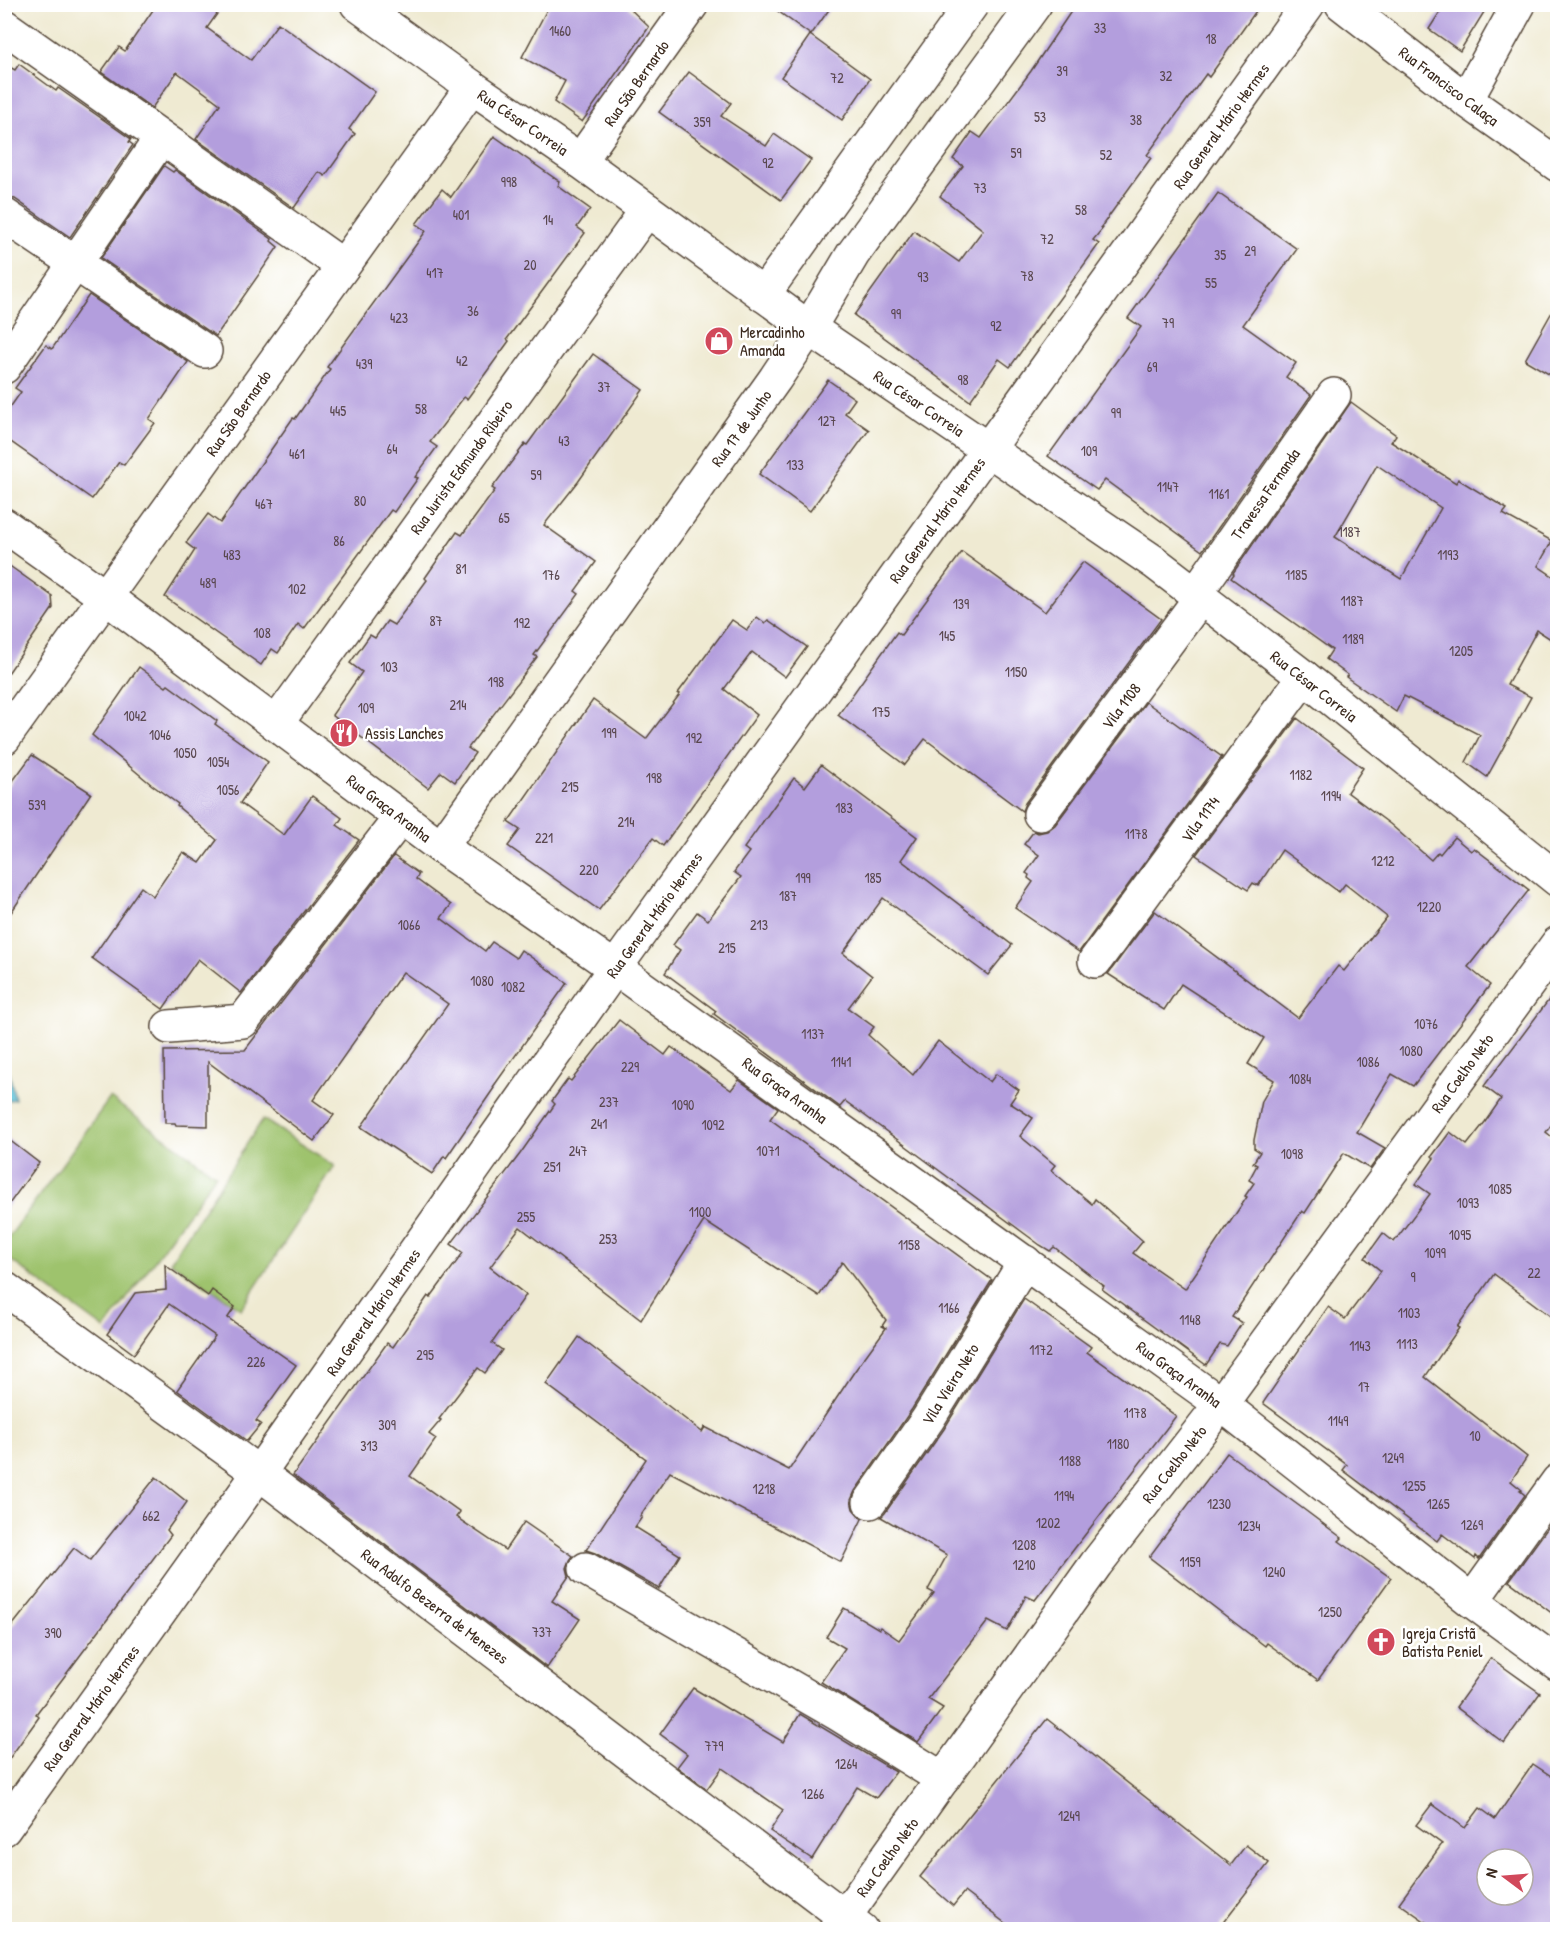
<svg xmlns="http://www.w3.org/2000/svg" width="1562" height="1934" font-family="'Patrick Hand',sans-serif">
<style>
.green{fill:#9ec36d;stroke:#6c7646;stroke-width:1.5}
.water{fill:#5ac0d8;stroke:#4a757b;stroke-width:1.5}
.building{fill:#b39edd;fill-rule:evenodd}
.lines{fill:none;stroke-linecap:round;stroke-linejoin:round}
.minor-casing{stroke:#564739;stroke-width:36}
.minor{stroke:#fff;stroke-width:33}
.labels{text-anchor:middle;stroke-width:5;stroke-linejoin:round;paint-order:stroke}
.number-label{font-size:14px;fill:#59474e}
.street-label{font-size:16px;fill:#3b2a1e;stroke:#fff}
.poi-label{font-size:16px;fill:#3b2a1e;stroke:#fff;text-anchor:start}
</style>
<rect width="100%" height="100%" fill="#fff"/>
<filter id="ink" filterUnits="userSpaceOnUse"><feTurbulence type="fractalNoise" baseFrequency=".0167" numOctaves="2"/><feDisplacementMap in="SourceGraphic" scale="12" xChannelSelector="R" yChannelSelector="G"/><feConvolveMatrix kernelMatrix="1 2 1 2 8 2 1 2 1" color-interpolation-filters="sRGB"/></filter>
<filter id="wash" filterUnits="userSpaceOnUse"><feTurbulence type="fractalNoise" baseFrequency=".008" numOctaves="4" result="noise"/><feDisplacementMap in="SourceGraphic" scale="24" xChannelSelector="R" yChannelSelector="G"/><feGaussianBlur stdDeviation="1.35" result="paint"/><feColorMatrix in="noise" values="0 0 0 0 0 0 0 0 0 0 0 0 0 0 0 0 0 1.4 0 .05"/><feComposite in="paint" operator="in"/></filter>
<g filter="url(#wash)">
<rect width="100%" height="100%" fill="#efead2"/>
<!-- green -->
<g class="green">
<polygon points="110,1098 216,1175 105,1329 5,1256 4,1244"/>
<polygon points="263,1119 335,1166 241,1309 170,1262"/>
</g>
<!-- water -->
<polygon class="water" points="9,1072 15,1099 5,1101 5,1073"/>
<g id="blocks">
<!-- building -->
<g class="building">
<polygon points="157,4 224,4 207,28 251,60 278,23 375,92 349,129 355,134 325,176 319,172 294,208 196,139 220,104 177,72 152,108 101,72 119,47 125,51"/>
<polygon points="550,4 625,4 649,27 582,122 554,102 565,81 522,57"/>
<polygon points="768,4 833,4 811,35"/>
<polygon points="1076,4 1261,4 1209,77 1206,74 1147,155 1151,158 1101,227 1103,228 1093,240 1099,244 1010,367 999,359 970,401 854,315 914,231 959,262 983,230 940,196 963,166 953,159 972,132 981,138 1031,71"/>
<polygon points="1445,4 1489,4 1460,51 1429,29"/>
<polygon points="810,35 870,79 842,120 781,77"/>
<polygon points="4,64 15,70 19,64 56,91 58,88 131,139 129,142 133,145 70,237 15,199 4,196"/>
<polygon points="689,72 731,103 721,116 766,146 774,134 811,160 781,200 659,112"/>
<polygon points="494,136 560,182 558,186 590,209 577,227 585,233 507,339 509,341 467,399 464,397 430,442 437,447 415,477 418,478 394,512 391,510 304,629 298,624 278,653 272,649 261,665 165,597 195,550 186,543 208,514 220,523 293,418 295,419 330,369 327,367 426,231 416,224 442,189 451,197"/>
<polygon points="164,166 173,172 175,170 272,239 271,241 278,247 216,336 101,258"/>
<polygon points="1218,193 1297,249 1243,325 1296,363 1286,377 1311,395 1202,551 1105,480 1097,490 1048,456 1141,327 1128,318"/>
<polygon points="89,295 188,362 149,419 155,423 124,465 119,462 92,499 4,437 4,416 21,392 15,388 46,345 52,349"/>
<polygon points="1557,303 1557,379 1525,360"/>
<polygon points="593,354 643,390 578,482 544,525 596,562 575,591 579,594 534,655 537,657 468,748 475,753 455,782 441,772 428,788 332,715 362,672 350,663 370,635 375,638 387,621 394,625 427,580 425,578 457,532 462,535 495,490 492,488 525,444 527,445"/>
<polygon points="828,380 855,399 845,413 869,430 810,511 759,474"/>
<path d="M1351,402L1396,435L1391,442L1456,483L1458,479L1507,509L1503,514L1552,541L1538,566L1557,579V643L1537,630L1507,685L1531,697L1487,777L1466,762L1480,735L1404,696L1396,712L1346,677L1348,675L1326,659L1332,650L1231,578L1234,574L1233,573ZM1377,465L1441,508L1401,579L1335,537Z"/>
<polygon points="962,552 1045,612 1083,562 1161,619 1025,803 1022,811 925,739 905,765 838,715 897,632 901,635"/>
<polygon points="4,562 52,596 53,608 4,679"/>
<polygon points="757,617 765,623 768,620 807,647 785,677 752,652 724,689 757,715 663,846 653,838 599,910 508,846 520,830 508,822 593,700 646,739 680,694 678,693 732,620 747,630"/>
<polygon points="139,667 166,687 168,685 217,721 215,724 268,762 240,803 284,835 312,796 342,818 337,825 359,840 241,993 198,959 163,1009 92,958 141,887 153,896 183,852 200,863 217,840 177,806 178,804 152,785 92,735"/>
<polygon points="1146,702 1222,757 1079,952 1015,908 1033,882 1028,878 1029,875 1026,873 1039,855 1024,844 1034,831 1038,833 1047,831 1055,825"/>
<polygon points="1297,718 1363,768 1347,792 1390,824 1431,860 1438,852 1440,854 1454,837 1471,851 1474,848 1529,890 1468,967 1490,985 1413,1086 1392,1074 1357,1132 1385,1148 1370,1169 1344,1153 1305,1213 1302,1211 1232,1317 1242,1323 1227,1346 1220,1344 1206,1365 1102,1289 1104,1286 1054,1247 1050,1251 1040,1245 845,1101 840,1107 714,1014 716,1011 665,973 680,950 673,945 697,912 708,920 741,877 734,872 749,852 744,848 794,778 805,787 821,765 917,837 901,860 1012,945 988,975 883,898 843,953 872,976 848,1008 874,1027 868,1035 913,1075 938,1041 990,1082 996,1074 1019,1090 1010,1103 1033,1118 1020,1136 1055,1165 1051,1170 1092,1204 1095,1199 1143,1241 1133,1253 1185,1289 1247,1197 1245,1196 1254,1183 1249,1180 1257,1165 1253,1163 1260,1152 1254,1148 1254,1140 1262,1101 1274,1080 1248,1064 1264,1038 1181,984 1164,1010 1108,974 1155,911 1298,1018 1338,966 1344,971 1387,917 1345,884 1339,892 1282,850 1258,886 1253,883 1248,890 1196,855"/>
<polygon points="32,755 91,793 4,923 4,793"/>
<polygon points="394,856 419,874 416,879 451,905 441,918 485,951 492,942 516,958 521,950 567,983 493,1087 494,1088 446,1158 444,1156 432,1174 361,1127 448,1004 403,972 313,1100 334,1115 314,1141 208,1062 208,1126 176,1125 175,1123 165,1123 164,1051 245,1050"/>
<polygon points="1557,989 1557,1117 1546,1132 1557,1141 1557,1321 1494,1274 1457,1327 1459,1328 1425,1377 1527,1457 1511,1481 1522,1490 1520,1491 1525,1495 1479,1559 1476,1556 1475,1559 1442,1534 1437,1541 1343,1470 1347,1465 1263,1403 1328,1307 1345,1319 1381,1271 1365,1258 1383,1233 1394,1242 1430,1194 1416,1184 1434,1158 1432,1156 1450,1132 1467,1145 1485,1122 1501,1099 1484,1086"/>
<polygon points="619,1020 665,1055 671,1047 731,1090 739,1080 778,1108 770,1119 992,1280 912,1409 855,1491 851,1500 853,1509 862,1519 841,1562 670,1472 640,1516 642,1517 635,1527 680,1555 659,1589 595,1553 586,1550 646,1459 546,1384 579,1337 702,1432 705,1427 789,1470 854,1372 886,1328 882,1326 886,1320 842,1262 819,1296 704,1221 641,1320 520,1227 490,1267 526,1295 492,1343 502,1350 485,1373 478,1368 439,1419 441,1420 429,1434 436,1439 410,1476 460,1512 456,1517 505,1550 524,1522 573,1556 570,1560 567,1568 569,1576 552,1601 580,1619 547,1668 293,1475 387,1343 393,1347 428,1296 430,1298 463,1253 451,1244 520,1154 555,1104 552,1101 568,1079 571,1081"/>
<polygon points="4,1136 39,1163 4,1211"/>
<polygon points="165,1265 208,1296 212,1290 235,1307 227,1319 228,1318 296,1365 256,1421 261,1424 247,1441 177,1390 215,1336 169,1304 134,1354 107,1334 135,1293 166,1290"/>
<polygon points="1024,1299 1091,1347 1087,1352 1176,1416 1035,1600 1026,1596 1007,1631 988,1621 928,1699 943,1708 918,1742 821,1682 845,1648 826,1637 844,1608 879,1629 880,1627 899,1640 934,1593 928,1590 947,1555 881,1517 885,1513 944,1429"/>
<polygon points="1227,1453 1302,1508 1342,1538 1339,1541 1391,1578 1318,1680 1267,1643 1265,1646 1149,1557"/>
<polygon points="156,1477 187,1502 167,1530 171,1535 36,1714 39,1717 4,1766 4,1636 74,1548 90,1560"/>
<polygon points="1555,1518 1557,1519 1557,1617 1509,1581"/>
<polygon points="1491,1658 1540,1693 1504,1743 1456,1707"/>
<polygon points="693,1688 783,1742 800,1714 896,1772 876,1798 857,1787 812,1859 770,1831 783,1810 722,1768 707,1789 677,1767 687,1754 660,1734"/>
<polygon points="1047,1719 1231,1865 1246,1845 1269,1863 1218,1929 1013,1929 964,1892 953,1906 920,1877"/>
<path d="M1533,1764L1557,1780V1929H1436L1399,1903L1442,1844L1416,1825L1432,1804L1465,1828L1480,1808L1495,1819ZM1487,1859H1523V1895H1487Z"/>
</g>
</g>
</g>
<g filter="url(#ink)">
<use href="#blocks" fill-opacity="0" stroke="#564739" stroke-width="1.5"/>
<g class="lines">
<!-- minor casing -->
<g class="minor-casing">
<g id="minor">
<polyline points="357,4 472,87 580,161 809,328 1154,562 1304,677 1558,880"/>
<polyline points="1342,4 1466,100 1558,165"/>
<polyline points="4,26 343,266"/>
<polyline points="1466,100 1519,4"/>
<polyline points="580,161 692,4"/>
<polyline points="4,215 205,351"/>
<polyline points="763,295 972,4"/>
<polyline points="4,367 161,138"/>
<polyline points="4,525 107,598 441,847 615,968 1221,1404 1472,1601 1558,1664"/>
<polyline points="1196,593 1334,395"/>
<polyline points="276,724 647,210"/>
<polyline points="4,738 472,87"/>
<polyline points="1040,814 1201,597"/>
<polyline points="441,847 775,379 809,328 853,254 1035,4"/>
<polyline points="1095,961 1304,677"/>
<polyline points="169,1027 243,1021 401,817"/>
<polyline points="4,1288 259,1473 862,1930"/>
<polyline points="870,1502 928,1419 1025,1262"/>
<polyline points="586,1569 838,1714 943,1779"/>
<polyline points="1472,1601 1558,1481"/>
<polyline points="4,1829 259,1473 615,968 1308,4"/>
<polyline points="835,1930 1096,1564 1221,1404 1558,943"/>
</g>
</g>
<!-- minor -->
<use href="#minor" class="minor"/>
</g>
</g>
<!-- icons -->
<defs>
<g id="shop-disc" transform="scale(1.5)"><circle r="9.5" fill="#d1495b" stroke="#fff"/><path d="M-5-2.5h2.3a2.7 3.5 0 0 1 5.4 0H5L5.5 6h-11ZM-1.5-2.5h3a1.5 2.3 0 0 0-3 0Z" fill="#fff"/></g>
<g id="restaurant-disc" transform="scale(1.5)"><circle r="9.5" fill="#d1495b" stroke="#fff"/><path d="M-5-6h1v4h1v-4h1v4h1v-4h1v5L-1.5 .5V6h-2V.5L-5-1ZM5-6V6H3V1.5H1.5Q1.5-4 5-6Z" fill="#fff"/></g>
<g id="church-disc" transform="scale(1.5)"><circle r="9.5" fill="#d1495b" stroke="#fff"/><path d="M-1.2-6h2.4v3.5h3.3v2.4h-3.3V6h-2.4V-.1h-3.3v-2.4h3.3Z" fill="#fff"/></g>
</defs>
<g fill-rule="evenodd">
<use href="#shop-disc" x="719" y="341"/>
<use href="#restaurant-disc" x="344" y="733"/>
<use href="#church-disc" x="1381" y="1642"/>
</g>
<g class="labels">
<!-- number labels -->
<g class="number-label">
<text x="1100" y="33">33</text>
<text x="560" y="36">1460</text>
<text x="1211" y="44">18</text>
<text x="1062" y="76">39</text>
<text x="1166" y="81">32</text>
<text x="837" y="83">72</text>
<text x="1040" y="122">53</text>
<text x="1136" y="125">38</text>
<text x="702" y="127">359</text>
<text x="1016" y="158">59</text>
<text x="1106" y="160">52</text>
<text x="768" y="168">92</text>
<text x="509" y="187">998</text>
<text x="980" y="193">73</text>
<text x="1081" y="215">58</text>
<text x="461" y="220">401</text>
<text x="548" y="225">14</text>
<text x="1047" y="244">72</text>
<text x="1250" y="256">29</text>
<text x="1220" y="260">35</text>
<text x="530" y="270">20</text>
<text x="435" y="278">417</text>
<text x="1027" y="281">78</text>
<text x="923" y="282">93</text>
<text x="1211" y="288">55</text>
<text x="473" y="316">36</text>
<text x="896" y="319">99</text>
<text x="399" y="323">423</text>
<text x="1168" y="328">79</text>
<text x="996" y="331">92</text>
<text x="462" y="366">42</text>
<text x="364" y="369">439</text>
<text x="1152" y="372">69</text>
<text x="963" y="385">98</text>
<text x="604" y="392">37</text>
<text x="421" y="414">58</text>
<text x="338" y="416">445</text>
<text x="1116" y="418">99</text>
<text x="827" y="426">127</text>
<text x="564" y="446">43</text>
<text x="392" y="454">64</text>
<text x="1089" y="456">109</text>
<text x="297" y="459">461</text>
<text x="795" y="470">133</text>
<text x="536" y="480">59</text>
<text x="1168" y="492">1147</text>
<text x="1219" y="499">1161</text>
<text x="360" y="506">80</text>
<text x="264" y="509">467</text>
<text x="504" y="523">65</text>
<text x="1349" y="537">1187</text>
<text x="339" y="546">86</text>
<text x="232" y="560">483</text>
<text x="1448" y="560">1193</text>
<text x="461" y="574">81</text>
<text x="551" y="580">176</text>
<text x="1296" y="580">1185</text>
<text x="208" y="588">489</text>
<text x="297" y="594">102</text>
<text x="1352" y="606">1187</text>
<text x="961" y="609">139</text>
<text x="436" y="626">87</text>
<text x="522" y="628">192</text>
<text x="262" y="638">108</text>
<text x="947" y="641">145</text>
<text x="1353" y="644">1189</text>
<text x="1461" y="656">1205</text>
<text x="389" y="672">103</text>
<text x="1016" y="677">1150</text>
<text x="496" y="687">198</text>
<text x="458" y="710">214</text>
<text x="366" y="713">109</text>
<text x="881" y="717">175</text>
<text x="135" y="721">1042</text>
<text x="609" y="738">199</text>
<text x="160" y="740">1046</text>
<text x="694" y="743">192</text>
<text x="185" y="758">1050</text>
<text x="218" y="767">1054</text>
<text x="1301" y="780">1182</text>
<text x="654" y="783">198</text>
<text x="570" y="792">215</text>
<text x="228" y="795">1056</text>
<text x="1331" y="801">1194</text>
<text x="37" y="810">539</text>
<text x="844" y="813">183</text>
<text x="626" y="827">214</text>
<text x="1136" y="839">1178</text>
<text x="544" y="843">221</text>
<text x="1383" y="866">1212</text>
<text x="589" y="875">220</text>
<text x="803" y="883">199</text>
<text x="873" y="883">185</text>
<text x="788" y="901">187</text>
<text x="1429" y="912">1220</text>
<text x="409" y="930">1066</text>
<text x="759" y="930">213</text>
<text x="727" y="953">215</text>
<text x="482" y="986">1080</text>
<text x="513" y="992">1082</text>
<text x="1426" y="1029">1076</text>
<text x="813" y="1039">1137</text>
<text x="1411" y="1056">1080</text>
<text x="841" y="1067">1141</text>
<text x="1368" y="1067">1086</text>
<text x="630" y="1072">229</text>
<text x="1300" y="1084">1084</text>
<text x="609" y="1107">237</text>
<text x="683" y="1110">1090</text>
<text x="599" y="1129">241</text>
<text x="713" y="1130">1092</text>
<text x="578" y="1156">247</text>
<text x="768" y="1156">1071</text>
<text x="1292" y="1159">1098</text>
<text x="552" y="1172">251</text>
<text x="1500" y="1194">1085</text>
<text x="1468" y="1208">1093</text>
<text x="700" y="1217">1100</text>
<text x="526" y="1222">255</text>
<text x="1460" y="1240">1095</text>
<text x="608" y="1244">253</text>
<text x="909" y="1250">1158</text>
<text x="1435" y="1258">1099</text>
<text x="1534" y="1278">22</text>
<text x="1413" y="1282">9</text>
<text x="949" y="1313">1166</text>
<text x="1409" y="1318">1103</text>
<text x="1190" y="1325">1148</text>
<text x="1407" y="1349">1113</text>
<text x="1360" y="1351">1143</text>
<text x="1041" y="1355">1172</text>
<text x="425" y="1360">295</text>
<text x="256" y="1367">226</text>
<text x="1364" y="1392">17</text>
<text x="1135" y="1418">1178</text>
<text x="1338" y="1426">1149</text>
<text x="387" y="1430">309</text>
<text x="1475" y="1441">10</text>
<text x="1118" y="1449">1180</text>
<text x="369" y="1451">313</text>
<text x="1393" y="1463">1249</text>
<text x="1070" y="1466">1188</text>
<text x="1414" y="1491">1255</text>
<text x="764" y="1494">1218</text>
<text x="1064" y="1501">1194</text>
<text x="1219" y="1509">1230</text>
<text x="1438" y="1509">1265</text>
<text x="151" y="1521">662</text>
<text x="1048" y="1528">1202</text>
<text x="1472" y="1530">1269</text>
<text x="1249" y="1531">1234</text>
<text x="1024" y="1550">1208</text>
<text x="1190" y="1567">1159</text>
<text x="1024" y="1570">1210</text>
<text x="1274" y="1577">1240</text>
<text x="1330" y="1617">1250</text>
<text x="542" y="1637">737</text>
<text x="53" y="1638">390</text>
<text x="714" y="1751">779</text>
<text x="846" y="1769">1264</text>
<text x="813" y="1799">1266</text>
<text x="1069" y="1821">1249</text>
</g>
<!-- street labels -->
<g class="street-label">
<text transform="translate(636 83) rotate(-55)" y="6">Rua São Bernardo</text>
<text transform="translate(1449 86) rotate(37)" y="6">Rua Francisco Calaça</text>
<text transform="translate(523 122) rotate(34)" y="6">Rua César Correia</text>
<text transform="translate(1221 126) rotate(-54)" y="6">Rua General Mário Hermes</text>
<text transform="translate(919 403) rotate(34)" y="6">Rua César Correia</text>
<text transform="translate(238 413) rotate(-55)" y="6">Rua São Bernardo</text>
<text transform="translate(741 428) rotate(-54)" y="6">Rua 17 de Junho</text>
<text transform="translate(461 467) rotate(-54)" y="6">Rua Jurista Edmundo Ribeiro</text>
<text transform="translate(1265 494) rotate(-55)" y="6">Travessa Fernanda</text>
<text transform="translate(937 520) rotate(-54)" y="6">Rua General Mário Hermes</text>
<text transform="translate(1314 686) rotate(38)" y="6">Rua César Correia</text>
<text transform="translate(1121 706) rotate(-53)" y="6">Vila 1108</text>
<text transform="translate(389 808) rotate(37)" y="6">Rua Graça Aranha</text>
<text transform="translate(1200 819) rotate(-54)" y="6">Vila 1174</text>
<text transform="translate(654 915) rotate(-54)" y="6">Rua General Mário Hermes</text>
<text transform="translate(1462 1073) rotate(-54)" y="6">Rua Coelho Neto</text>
<text transform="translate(785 1090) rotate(36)" y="6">Rua Graça Aranha</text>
<text transform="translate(373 1312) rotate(-55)" y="6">Rua General Mário Hermes</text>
<text transform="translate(1179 1374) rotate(36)" y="6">Rua Graça Aranha</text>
<text transform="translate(950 1384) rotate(-58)" y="6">Vila Vieira Neto</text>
<text transform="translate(1174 1464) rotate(-52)" y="6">Rua Coelho Neto</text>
<text transform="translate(435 1606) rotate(37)" y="6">Rua Adolfo Bezerra de Menezes</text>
<text transform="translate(91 1708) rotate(-54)" y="6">Rua General Mário Hermes</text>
<text transform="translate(887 1857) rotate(-54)" y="6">Rua Coelho Neto</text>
</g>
<!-- poi labels -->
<g class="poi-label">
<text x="740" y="338">Mercadinho<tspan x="740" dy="18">Amanda</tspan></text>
<text x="365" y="739">Assis Lanches</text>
<text x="1402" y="1639">Igreja Cristã<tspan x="1402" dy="18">Batista Peniel</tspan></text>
</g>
</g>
<!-- margin -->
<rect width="1562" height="1934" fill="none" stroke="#fff" stroke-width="24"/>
<!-- north arrow -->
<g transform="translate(1505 1877) rotate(286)"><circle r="28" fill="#ffffff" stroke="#b1aaa5" stroke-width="1.5"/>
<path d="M0-4.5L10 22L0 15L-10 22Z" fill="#d1495b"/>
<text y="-9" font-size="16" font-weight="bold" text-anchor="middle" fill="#3b2a1e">N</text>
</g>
</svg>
